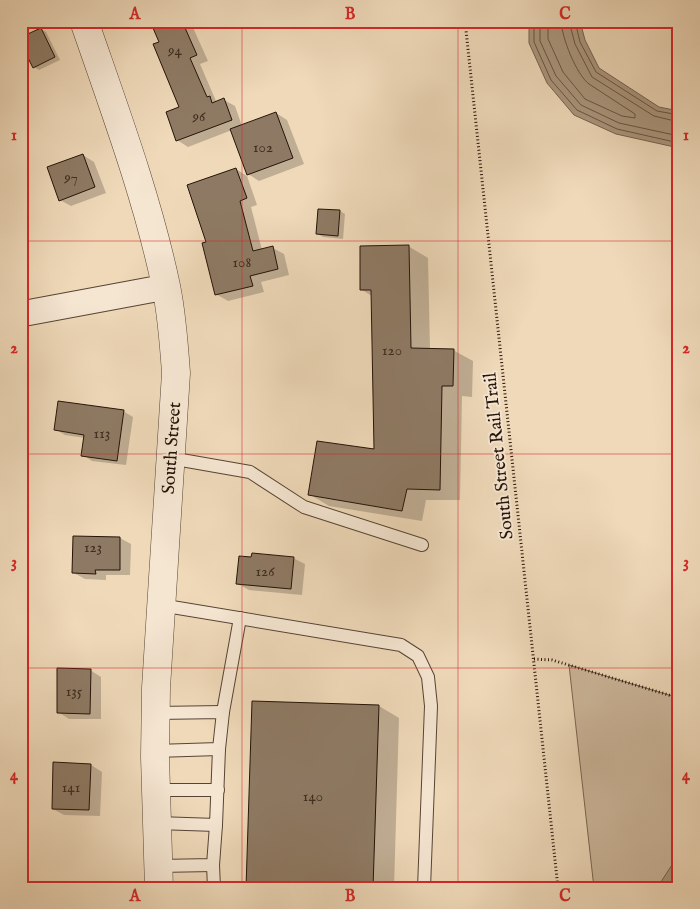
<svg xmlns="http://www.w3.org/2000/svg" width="700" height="909" font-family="'IM FELL English',serif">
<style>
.green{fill:#ccb79b;stroke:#786552}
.water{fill:#aa967d;stroke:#74624e}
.shadow{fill:#0003}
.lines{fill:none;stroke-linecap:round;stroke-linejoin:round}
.shore{stroke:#675442;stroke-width:1}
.building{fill:#8e7a64;stroke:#241308}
.service-casing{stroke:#574434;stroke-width:14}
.minor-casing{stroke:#574434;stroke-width:27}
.tertiary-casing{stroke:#574434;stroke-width:29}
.path{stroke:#241308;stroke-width:3;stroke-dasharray:1 2.5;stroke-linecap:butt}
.service{stroke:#f5e6d2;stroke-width:12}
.minor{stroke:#f5e6d2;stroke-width:25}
.tertiary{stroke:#f5e6d2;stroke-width:28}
.grid{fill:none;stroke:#d62828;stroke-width:1;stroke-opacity:0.55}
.labels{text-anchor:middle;stroke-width:4;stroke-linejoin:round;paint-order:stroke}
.number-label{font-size:15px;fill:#3e2d1f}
.street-label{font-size:18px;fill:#241308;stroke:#f5e6d2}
.neatline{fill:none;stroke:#d62828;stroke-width:2}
.grid-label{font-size:16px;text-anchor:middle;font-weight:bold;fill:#d62828}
</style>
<rect width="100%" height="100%" fill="#efd9b9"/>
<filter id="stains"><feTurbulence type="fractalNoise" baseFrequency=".004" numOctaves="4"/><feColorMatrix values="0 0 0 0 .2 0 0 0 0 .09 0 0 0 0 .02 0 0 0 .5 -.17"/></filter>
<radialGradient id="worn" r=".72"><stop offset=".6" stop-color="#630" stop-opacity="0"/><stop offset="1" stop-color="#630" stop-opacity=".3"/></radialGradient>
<!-- green -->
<polygon class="green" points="569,665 679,698 679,888 594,888"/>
<!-- water -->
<g class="water">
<polygon points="529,21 580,21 585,40 599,68 659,107 679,111 679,148 616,134 574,115 547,83 529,43"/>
<polygon points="679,854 679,888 657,888"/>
</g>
<!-- shadow -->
<g class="shadow">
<polygon points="155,21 190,21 208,61 200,64 216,101 218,102 224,100 235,106 242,126 276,113 287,120 304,164 259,181 248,174 232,130 188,147 177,140 181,108"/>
<polygon points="41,29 46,32 60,60 39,70 34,67"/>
<polygon points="83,155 94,162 106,193 71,206 60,200"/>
<polygon points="236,169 247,176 257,205 251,207 262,250 273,248 284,254 289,275 261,282 264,292 228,301 216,294 208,243"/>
<polygon points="340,211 345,214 343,239 323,237 318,234"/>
<polygon points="408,246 428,258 430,349 453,350 473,361 472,397 462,396 460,500 426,500 422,521 329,506 309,494 375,451 372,296 362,290"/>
<polygon points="123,411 133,417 126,465 92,461 83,455 85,438 65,435 55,429"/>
<polygon points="120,538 131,544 130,575 106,575 106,580 85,579 74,573"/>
<polygon points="293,558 305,564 302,595 249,590 238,584"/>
<polygon points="90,670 101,677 101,719 69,719 58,712"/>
<polygon points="379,706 399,718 394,888 247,888"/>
<polygon points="91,765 102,772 100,816 64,815 53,809"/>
</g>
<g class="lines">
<!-- shore -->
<g class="shore">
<polyline points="534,21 534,42 551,80 577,110 617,129 679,143"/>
<polyline points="540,21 540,41 556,76 581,105 619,123 679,136"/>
<path d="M548,21V39L563,72L585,99L622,116L635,118V114L589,84C576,74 562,38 561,21"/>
<polyline points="569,21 575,44 592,77 654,116 679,122"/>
<polyline points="575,21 580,42 596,72 657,111 679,115"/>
</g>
</g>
<!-- building -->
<g class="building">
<polygon points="150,21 182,21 197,55 190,58 207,97 210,96 212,103 224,98 232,120 176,141 166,112 179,107 153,44 159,42"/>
<polygon points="41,28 55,57 33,68 21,44 21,37"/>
<polygon points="276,112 293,158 247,175 230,129"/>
<polygon points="83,154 95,187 59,201 47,167"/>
<polygon points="236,168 247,198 240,201 253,251 273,246 278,269 250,276 253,286 215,295 202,243 206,242 187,185"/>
<polygon points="318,209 340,210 338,236 316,234"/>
<polygon points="409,245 411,348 454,349 453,386 442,386 440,490 407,489 402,511 308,495 317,441 374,449 371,290 360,290 360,246"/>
<polygon points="58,401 124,410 117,461 81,456 84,435 54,430"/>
<polygon points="73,536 120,537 120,570 95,570 96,574 72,573"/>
<polygon points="252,553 294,557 291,589 236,584 239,556 251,557"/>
<polygon points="57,668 91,669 90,714 57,713"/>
<polygon points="252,701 379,705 373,888 246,888"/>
<polygon points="53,762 91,764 89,810 52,809"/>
</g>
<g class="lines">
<!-- service casing -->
<g class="service-casing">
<g id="service">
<polyline points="170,458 250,472 304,507 422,545"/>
<polyline points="160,605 401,645 418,656 428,677 431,706 424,888"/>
<polyline points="223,712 240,618"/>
<polyline points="155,751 219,749 223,712 156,713"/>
<polyline points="156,790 218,790"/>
<polyline points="157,823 216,825 219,749"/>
<polyline points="213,865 214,888"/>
<polyline points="158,866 213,865 216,825"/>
</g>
</g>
<!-- minor casing -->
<g class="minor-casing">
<polyline id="minor" points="21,314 166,287"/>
</g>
<!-- tertiary casing -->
<g class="tertiary-casing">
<path id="tertiary" d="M84,21C114,108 147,196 166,286C172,315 174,344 176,373L156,688L155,757L159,888"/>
</g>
<!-- path -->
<g class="path">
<polyline points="465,21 558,888"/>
<polyline points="534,659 552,660 679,698"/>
</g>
<!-- service -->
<use href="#service" class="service"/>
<!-- minor -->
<use href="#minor" class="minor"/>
<!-- tertiary -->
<use href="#tertiary" class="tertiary"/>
</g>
<!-- grid -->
<path class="grid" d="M242,21V888M458,21V888M21,241H679M21,454H679M21,668H679"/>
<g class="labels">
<!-- number labels -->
<g class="number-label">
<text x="175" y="55">94</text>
<text x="199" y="121">96</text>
<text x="263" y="152">102</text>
<text x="71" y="182">97</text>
<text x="242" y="267">108</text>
<text x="392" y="355">120</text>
<text x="102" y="438">113</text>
<text x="93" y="552">123</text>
<text x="265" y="576">126</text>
<text x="74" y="696">135</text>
<text x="71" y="792">141</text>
<text x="313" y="801">140</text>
</g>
<!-- street labels -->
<g class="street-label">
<text transform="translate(171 448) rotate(-86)" y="6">South Street</text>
<text transform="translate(498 456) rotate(-96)" y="6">South Street Rail Trail</text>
</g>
</g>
<!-- margin -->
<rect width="700" height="909" fill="none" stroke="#efd9b9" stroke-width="55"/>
<rect x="28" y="28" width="644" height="854" class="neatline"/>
<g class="grid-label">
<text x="135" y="19">A</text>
<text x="350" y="19">B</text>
<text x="565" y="19">C</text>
<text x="14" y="140">1</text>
<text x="686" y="140">1</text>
<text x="14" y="353">2</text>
<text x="686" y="353">2</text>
<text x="14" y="567">3</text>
<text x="686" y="567">3</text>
<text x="14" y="780">4</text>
<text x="686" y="780">4</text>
<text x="135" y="901">A</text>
<text x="350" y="901">B</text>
<text x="565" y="901">C</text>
</g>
<rect width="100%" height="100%" filter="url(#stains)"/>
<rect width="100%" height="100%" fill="url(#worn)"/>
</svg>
